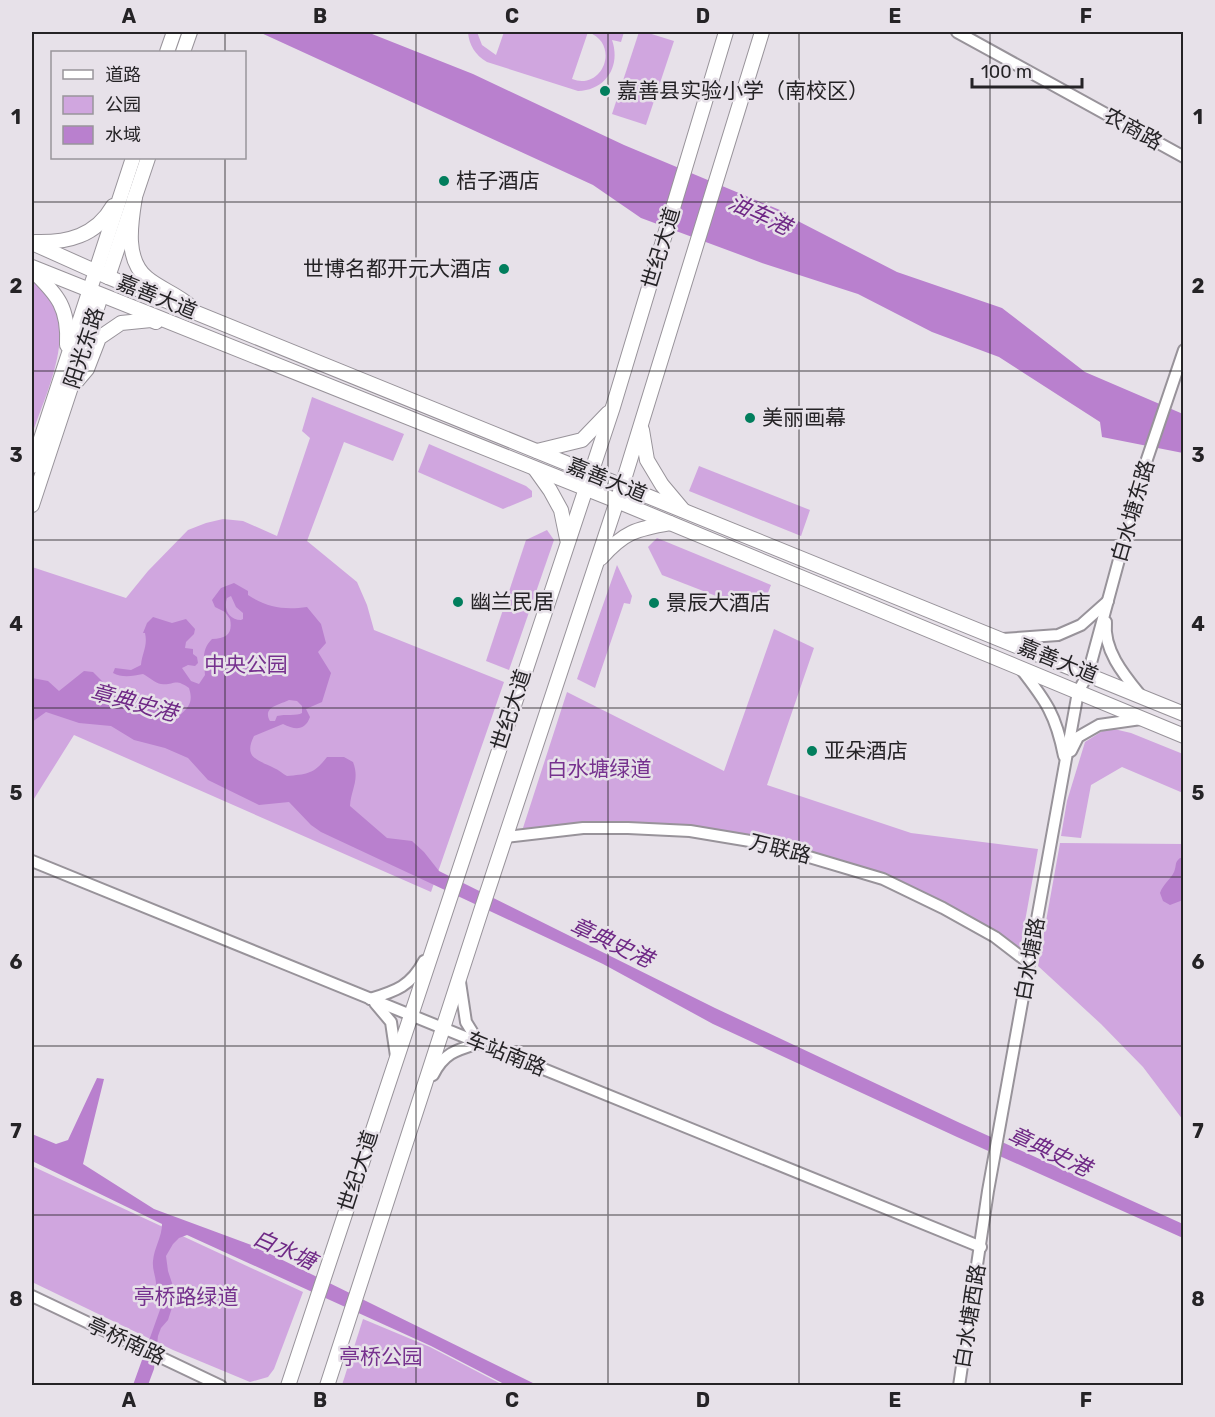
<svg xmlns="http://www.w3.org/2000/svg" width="1215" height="1417" font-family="Rubik,'Noto Sans SC',sans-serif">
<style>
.green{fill:#d0a6df;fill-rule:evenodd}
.water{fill:#b980ce;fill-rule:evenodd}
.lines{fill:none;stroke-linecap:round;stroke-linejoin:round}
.minor-casing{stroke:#98939a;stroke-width:14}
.major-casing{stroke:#98939a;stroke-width:16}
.minor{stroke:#fff;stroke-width:10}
.major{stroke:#fff;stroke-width:14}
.grid{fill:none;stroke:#252326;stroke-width:1.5;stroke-opacity:0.55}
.poi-dot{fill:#027e5d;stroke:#e7e1e9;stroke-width:2}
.labels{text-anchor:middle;stroke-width:5;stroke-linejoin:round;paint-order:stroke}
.poi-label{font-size:21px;fill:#252326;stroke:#e7e1e9;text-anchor:start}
.street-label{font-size:21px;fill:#252326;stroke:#e7e1e9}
.park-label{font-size:21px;fill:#76318e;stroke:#e7e1e9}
.water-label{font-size:22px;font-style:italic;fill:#6f2986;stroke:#e7e1e9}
.neatline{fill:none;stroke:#252326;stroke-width:2}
.grid-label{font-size:20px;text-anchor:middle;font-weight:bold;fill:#252326}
</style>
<rect width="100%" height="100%" fill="#e7e1e9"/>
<!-- green -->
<g class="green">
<path d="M468,32H477L482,45L496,55L504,32H624L621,42L612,40C621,66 606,90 578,91L487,62C475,55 469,45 468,32ZM588,32C621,44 603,91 572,79Z"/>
<polygon points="639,32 645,32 674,41 646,125 612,114"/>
<path d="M32,280C86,315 48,387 32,435Z"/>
<polygon points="312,397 404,434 393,461 344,442 307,541 357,582 367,605 374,630 504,682 431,892 74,735 32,802 32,567 126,598 148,571 188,530 206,523 223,519 243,521 277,536 310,438 302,431"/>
<polygon points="429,444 526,486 532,491 532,497 503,509 418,472"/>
<polygon points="699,466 810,510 801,536 689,491"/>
<polygon points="547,530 554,540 509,670 486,661 526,540"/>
<polygon points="657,538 771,585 760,613 662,575 648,547"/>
<polygon points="617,565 632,596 630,604 624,603 595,688 577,679"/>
<polygon points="774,629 814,648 767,785 911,833 1038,849 1020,949 999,933 947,904 886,875 844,861 764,839 690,827 522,831 567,692 724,771"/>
<polygon points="1114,729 1131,733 1183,754 1183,793 1122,767 1091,785 1081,838 1061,836 1067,801 1085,742 1104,730"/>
<polygon points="1060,843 1183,844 1183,1120 1143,1067 1101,1024 1038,966"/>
<polygon points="32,1166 303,1292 274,1369 268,1377 250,1382 173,1350 32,1282"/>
<polygon points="363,1319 430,1347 503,1385 342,1385"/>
</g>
<!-- water -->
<g class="water">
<polygon points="259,32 367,32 473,74 624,145 787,213 792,218 897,272 1002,308 1085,372 1183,414 1183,453 1102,437 1100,422 999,357 932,332 858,294 765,264 641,218 593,185"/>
<path d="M234,583L248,591V595C267,608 285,610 307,607L321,624L326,643L318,652L331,673L322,702L306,709L310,717C305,731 295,730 283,724L254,736C243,758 258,760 274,768C279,770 283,774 287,776C308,774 314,774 327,757H344L353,762C360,780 351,789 350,806L387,838L412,841L424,852L439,871L715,1008L960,1123L1183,1224V1238L957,1137L713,1024L603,964L321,832L311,825L289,802L259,805L208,780L188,758L165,748L134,740L111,726L79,723L46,712L32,722V678L48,681L59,691L84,671L93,672L103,682L108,693C117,695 125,693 133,695C145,698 147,705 161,704L165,710L180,715C190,706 193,701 189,688C174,677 174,686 161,684C155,683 149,677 143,674C133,676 122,678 113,673L115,668L131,670L141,665C142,653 148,646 145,633H143L147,623L153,617L172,623L186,619L195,629L194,634L186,642L185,648L193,649V654L197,657L198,663L195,666L188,665L182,668L191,681L199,684L205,675C204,660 201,650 212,639C227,639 233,633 230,619L225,612L215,607L212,600L221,588ZM231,596L236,607L243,613V619L241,620C229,620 223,609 227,598ZM289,700L297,701L302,706V713C297,716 285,714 277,716L275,721H270C262,707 279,705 289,700Z"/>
<path d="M1180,858H1183V900L1170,905L1163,901L1160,893C1163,884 1171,879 1174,872C1177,865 1174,863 1180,858Z"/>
<path d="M97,1078L104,1079L83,1164L154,1209L254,1246L537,1385H506L431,1346L187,1235L179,1238L173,1244L166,1256L168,1271L176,1295L168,1320L161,1328L158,1336L154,1369L148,1385H133L161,1307L162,1292L156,1288C157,1278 152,1271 153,1261C154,1248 162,1237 162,1224L32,1161V1134L56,1144L68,1140Z"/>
</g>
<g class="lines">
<!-- minor casing -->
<g class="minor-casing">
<g id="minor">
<polyline points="957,32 1184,157"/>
<path d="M1106,622C1103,650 1124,675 1141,696"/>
<polyline points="1003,639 1058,635 1081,625 1108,601"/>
<path d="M1021,669C1046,701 1056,715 1064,756"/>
<polyline points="1071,751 1078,737 1099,725 1141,719"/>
<polyline points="506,837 583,828 628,828 690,831 762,843 883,879 943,908 995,937 1029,963"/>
<polyline points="32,861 981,1247"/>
<path d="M370,999C396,991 411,986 424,961"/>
<polyline points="375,1003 391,1022 396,1056"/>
<path d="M433,1075C444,1053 456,1050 479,1043L466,1022L460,982"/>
<polyline points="32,1296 221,1386"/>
<polyline points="959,1386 988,1191 1078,692 1088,674 1143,471 1184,350"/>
</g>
</g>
<!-- major casing -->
<g class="major-casing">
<g id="major">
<polyline points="167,52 174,32"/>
<polyline points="183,52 190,32"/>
<path d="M135,197C131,222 124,259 147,278C160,289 177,294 190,306"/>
<path d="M35,242C67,243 96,236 113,206"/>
<polyline points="32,243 108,277 1184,714"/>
<polyline points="32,267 617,501 1184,736"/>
<path d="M32,270C58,295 69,308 67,345"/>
<polyline points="108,277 148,158"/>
<polyline points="76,382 87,369 99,338 121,323 151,320 156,322"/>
<polyline points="642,430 647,460 662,485 683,510"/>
<polyline points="537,451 582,440 608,413"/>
<polyline points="32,466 133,158"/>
<polyline points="535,469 550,490 561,510 567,539"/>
<polyline points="32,505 101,296"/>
<path d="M601,558C624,532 636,529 670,523"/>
<polyline points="288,1386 613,407 726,32"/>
<polyline points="327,1386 481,911 622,486 762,32"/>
</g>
</g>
<!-- minor -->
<use href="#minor" class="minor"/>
<!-- major -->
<use href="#major" class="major"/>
</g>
<!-- grid -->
<path class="grid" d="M225,32V52M416,32V1386M608,32V1386M799,32V1386M990,32V1386M225,158V1386M32,202H1184M32,371H1184M32,540H1184M32,708H1184M32,877H1184M32,1046H1184M32,1215H1184"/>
<!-- markers -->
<g class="poi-dot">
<circle cx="605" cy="91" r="6"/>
<circle cx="444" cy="181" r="6"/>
<circle cx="504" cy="269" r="6"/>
<circle cx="750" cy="418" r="6"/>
<circle cx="458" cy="602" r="6"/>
<circle cx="654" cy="603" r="6"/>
<circle cx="812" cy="751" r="6"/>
</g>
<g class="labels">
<!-- poi labels -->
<g class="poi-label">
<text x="617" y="98">嘉善县实验小学（南校区）</text>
<text x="456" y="188">桔子酒店</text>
<text x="492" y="276" text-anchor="end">世博名都开元大酒店</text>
<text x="762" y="425">美丽画幕</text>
<text x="470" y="609">幽兰民居</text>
<text x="666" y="610">景辰大酒店</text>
<text x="824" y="758">亚朵酒店</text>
</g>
<!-- street labels -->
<g class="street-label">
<text transform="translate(1133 129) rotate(29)" y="7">农商路</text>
<text transform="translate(661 248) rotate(-73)" y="7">世纪大道</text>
<text transform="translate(157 297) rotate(22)" y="7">嘉善大道</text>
<text transform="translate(84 348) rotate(-72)" y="7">阳光东路</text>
<text transform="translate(607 480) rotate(22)" y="7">嘉善大道</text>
<text transform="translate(1133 511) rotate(-74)" y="7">白水塘东路</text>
<text transform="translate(1058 661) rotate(22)" y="7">嘉善大道</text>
<text transform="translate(511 710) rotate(-72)" y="7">世纪大道</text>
<text transform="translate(780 849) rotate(14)" y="7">万联路</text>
<text transform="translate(1030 959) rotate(-80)" y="7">白水塘路</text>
<text transform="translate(506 1054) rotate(22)" y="7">车站南路</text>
<text transform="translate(358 1171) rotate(-72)" y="7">世纪大道</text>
<text transform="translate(970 1316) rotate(-81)" y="7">白水塘西路</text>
<text transform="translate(126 1341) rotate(25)" y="7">亭桥南路</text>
</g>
<!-- park labels -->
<g class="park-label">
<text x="246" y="672">中央公园</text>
<text x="599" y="776">白水塘绿道</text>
<text x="186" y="1304">亭桥路绿道</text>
<text x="381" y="1364">亭桥公园</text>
</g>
<!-- water labels -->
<g class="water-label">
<text transform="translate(760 214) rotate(25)" y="8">油车港</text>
<text transform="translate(134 702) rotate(15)" y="8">章典史港</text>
<text transform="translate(612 942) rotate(25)" y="8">章典史港</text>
<text transform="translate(1050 1151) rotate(25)" y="8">章典史港</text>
<text transform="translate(285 1249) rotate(24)" y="8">白水塘</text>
</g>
</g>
<!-- border -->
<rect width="1215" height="1417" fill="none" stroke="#e7e1e9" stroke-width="66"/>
<!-- legend -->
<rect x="51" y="51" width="195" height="108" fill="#e7e1e9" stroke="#99959b" stroke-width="1.5"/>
<rect x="63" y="70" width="30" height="9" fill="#ffffff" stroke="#99959b" stroke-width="1.5"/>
<text x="105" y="81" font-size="18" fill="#252326">道路</text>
<rect x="63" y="96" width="30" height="18" fill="#d0a6df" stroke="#99959b" stroke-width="1.5"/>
<text x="105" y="111" font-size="18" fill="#252326">公园</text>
<rect x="63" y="126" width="30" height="18" fill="#b980ce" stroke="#99959b" stroke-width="1.5"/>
<text x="105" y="141" font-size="18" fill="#252326">水域</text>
<!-- scale -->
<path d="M972 78v9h110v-9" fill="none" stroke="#252326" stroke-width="3"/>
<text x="981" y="78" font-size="18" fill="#252326" stroke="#e7e1e9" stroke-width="4.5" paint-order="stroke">100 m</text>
<rect x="33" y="33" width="1149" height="1351" class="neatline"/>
<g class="grid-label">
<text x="129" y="23">A</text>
<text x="320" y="23">B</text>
<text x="512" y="23">C</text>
<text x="703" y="23">D</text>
<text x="895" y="23">E</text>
<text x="1086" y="23">F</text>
<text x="16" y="124">1</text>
<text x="1198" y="124">1</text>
<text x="16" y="293">2</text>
<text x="1198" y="293">2</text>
<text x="16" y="462">3</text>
<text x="1198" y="462">3</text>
<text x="16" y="631">4</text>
<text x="1198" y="631">4</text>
<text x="16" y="800">5</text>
<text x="1198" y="800">5</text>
<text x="16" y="969">6</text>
<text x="1198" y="969">6</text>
<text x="16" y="1138">7</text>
<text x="1198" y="1138">7</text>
<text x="16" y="1306">8</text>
<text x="1198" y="1306">8</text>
<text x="129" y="1407">A</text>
<text x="320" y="1407">B</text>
<text x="512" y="1407">C</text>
<text x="703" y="1407">D</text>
<text x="895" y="1407">E</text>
<text x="1086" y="1407">F</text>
</g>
</svg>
